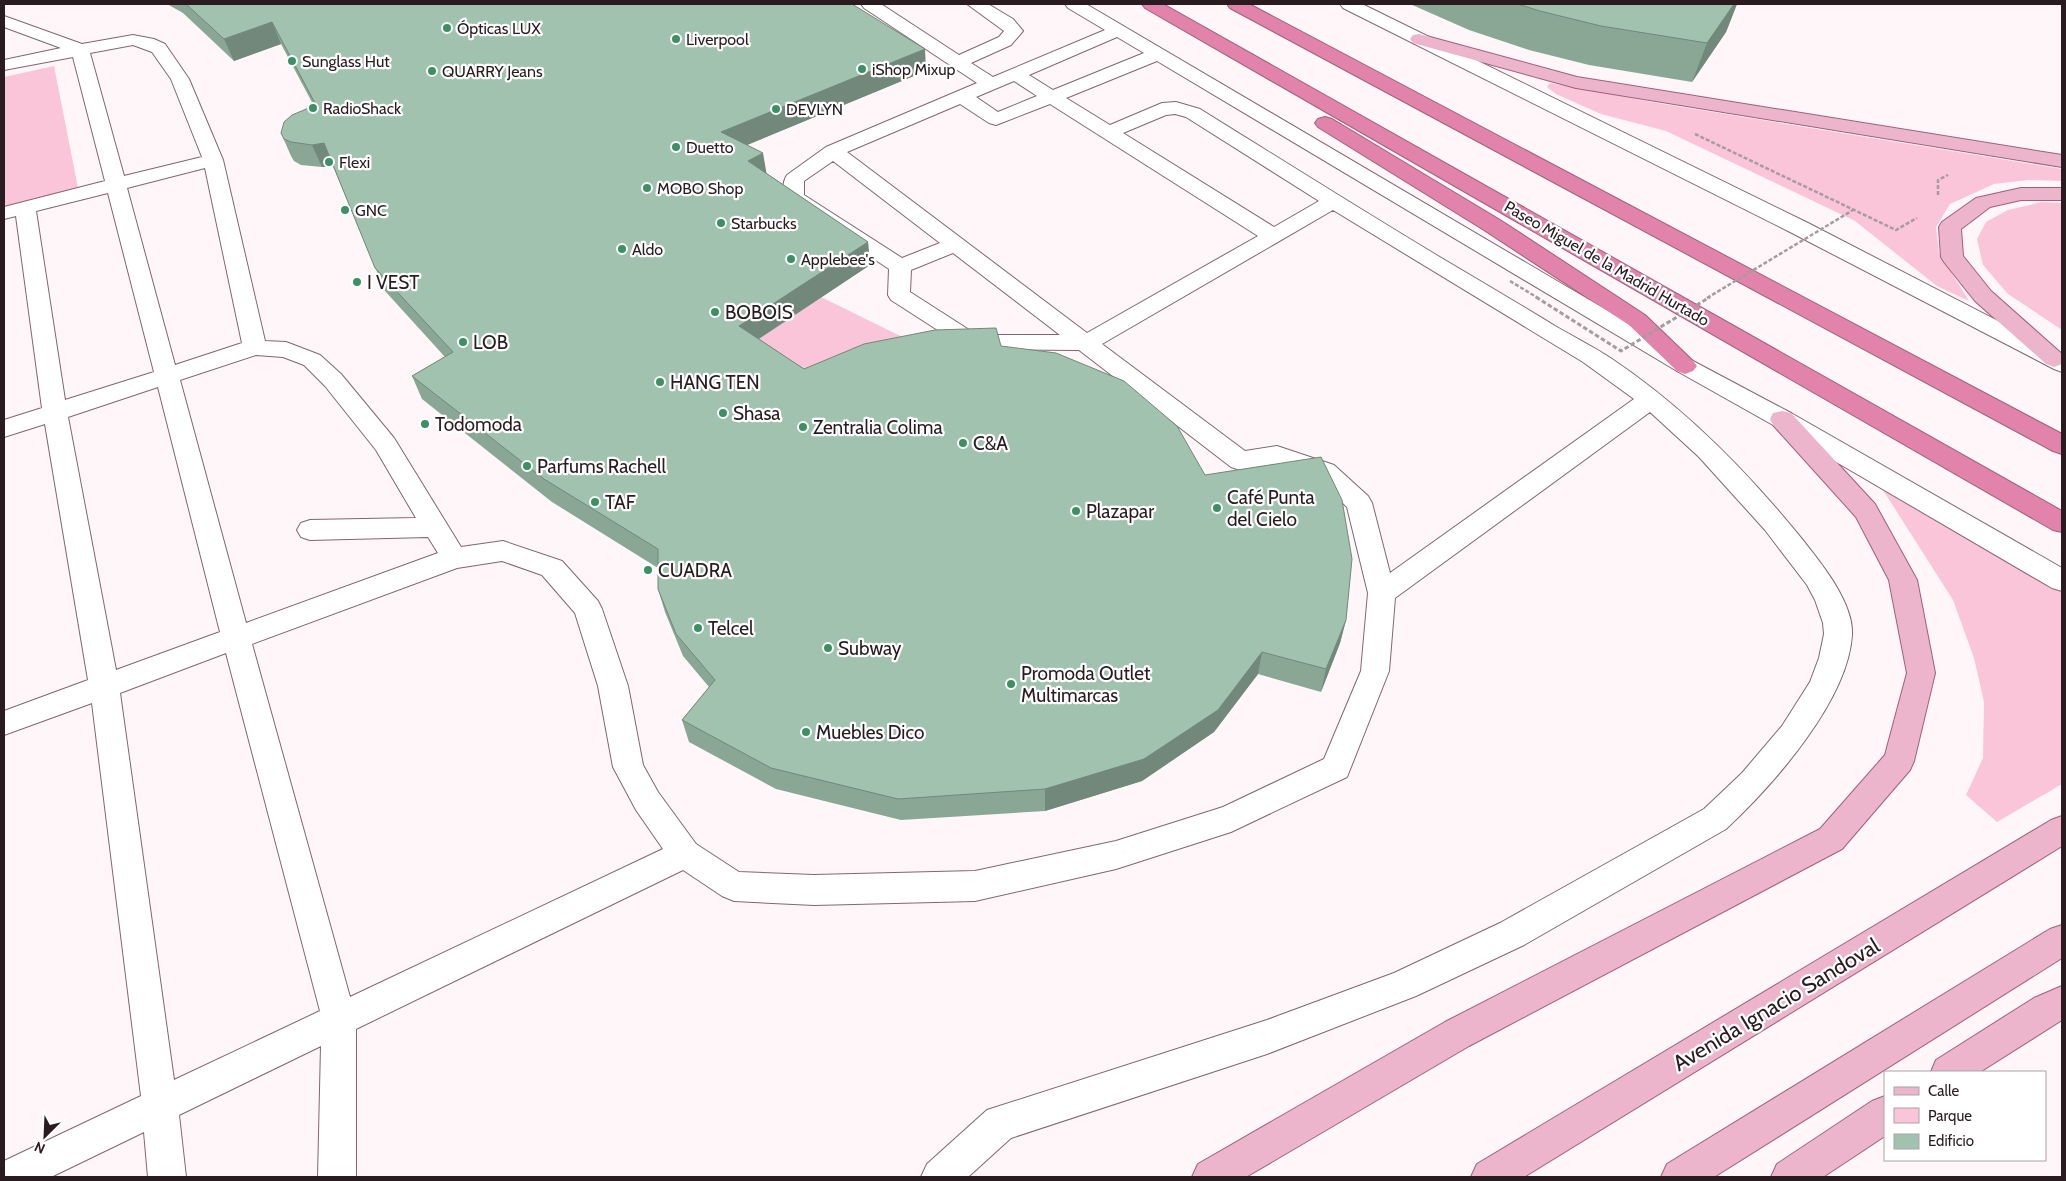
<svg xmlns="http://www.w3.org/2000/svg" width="2066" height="1181" font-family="Cabin,sans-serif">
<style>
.green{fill:#fac5d9}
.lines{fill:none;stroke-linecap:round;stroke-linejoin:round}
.minor-casing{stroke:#856471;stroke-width:2}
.major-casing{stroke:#a15f7a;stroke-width:2}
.highway-casing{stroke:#a15f7a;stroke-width:2}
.path{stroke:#a69c9f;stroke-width:2.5;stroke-dasharray:4 2;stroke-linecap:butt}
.minor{fill:#fff;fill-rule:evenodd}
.major{fill:#edb5cc;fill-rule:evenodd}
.highway{fill:#e183aa;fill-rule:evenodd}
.path-bridge-far1{stroke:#a69c9f;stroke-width:2.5;stroke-dasharray:4 2;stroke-linecap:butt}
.path-bridge{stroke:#a69c9f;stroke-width:3;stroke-dasharray:4.5 2.5;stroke-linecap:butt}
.wall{fill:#8aa796}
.shaded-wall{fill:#71887a}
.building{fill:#a1c2ae;stroke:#71887a}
.poi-dot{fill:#3b9064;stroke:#fff;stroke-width:2}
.labels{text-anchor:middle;stroke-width:4.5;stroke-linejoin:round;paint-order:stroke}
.far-poi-label{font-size:16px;fill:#291b20;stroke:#fff;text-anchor:start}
.far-street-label{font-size:16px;fill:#291b20;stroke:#fff}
.poi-label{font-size:19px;fill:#291b20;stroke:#fff;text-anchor:start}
.near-street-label{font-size:22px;fill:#291b20;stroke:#fff}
</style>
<rect width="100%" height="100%" fill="#fef6f9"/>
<!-- green -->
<g class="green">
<polygon points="54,66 78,188 4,207 4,77"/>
<polygon points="1550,83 1657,103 2062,169 2062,181 2028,180 1994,184 1950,204 1936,227 1939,253 1969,301 1937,286 1855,221 1666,131 1601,114 1556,94 1547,87"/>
<polygon points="2042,202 2062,203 2062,330 2008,294 1983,265 1977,239 1986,222 2008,210"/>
<polygon points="821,297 937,354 808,392 743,349"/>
<polygon points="1883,490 2062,592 2062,784 1997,822 1966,795 1983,758 1984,702 1974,658 1953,600"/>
</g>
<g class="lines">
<!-- minor casing -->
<g class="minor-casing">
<g id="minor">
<path d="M861,4H881L959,55L999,37L1004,31L967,4H988L1013,19L1023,31L1011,45L971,63L993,77L1105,30L1068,8L1065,4H1086L1693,361L1791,413L2062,568V591L2052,588L1773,425L1677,371L1157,61L1066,98L1110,125L1162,103L1176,102L1200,109C1279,158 1358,208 1438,256C1477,279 1516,302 1555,326C1574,337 1594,347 1612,359C1685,408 1747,471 1802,539C1821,563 1854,603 1852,635C1848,701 1773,785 1726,829L1524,945L1416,996L1267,1054L1011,1138L968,1177H921L927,1164L987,1110L1267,1020L1394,973L1500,923L1704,809L1742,773L1782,726L1810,682L1819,658L1824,634L1823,623L1815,600L1807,585L1765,530L1699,457L1650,412L1395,598L1389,671L1347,777L1231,832L1116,869L975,901L814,905L734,901L722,896L683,870L356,1029V1177H318L321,1046L179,1115L186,1177H148L144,1132L51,1177H4V1161L141,1096L92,703L4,735V711L88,680L45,424L4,437V420L42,408L16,216L4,219V207L105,181L73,57L4,70V60L61,48L4,27V16L82,44L133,35L154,39L165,44L189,79L223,160L265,341L286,342L320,355L341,374L394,438L461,547L503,541L562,561L598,601L602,609L628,686L643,765L658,792L696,844L739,872L814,875L975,871L1116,841L1223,807L1324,759L1361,671L1368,593L1347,507L1316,477L1276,464L1240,470L1231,467L1079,350L972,349L964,347L891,300L888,295L889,269L787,201C782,195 782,182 787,175L826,147L977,83L864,8ZM1117,37L1144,53L1053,90L1029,75ZM133,45L152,52L171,79L202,157L124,176L90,53ZM1014,81L1037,96L998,112L976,97ZM960,104L989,123L996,125L1050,104L1258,236L1087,333L847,152ZM1175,114L1186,117L1319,201L1274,227L1123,133L1166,115ZM833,161L940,243L902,258L804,195V181ZM205,168L242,343L175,365L127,188ZM108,193L154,372L65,400L36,211ZM1333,210L1583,362L1634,399L1390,573L1372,503L1368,496L1334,465L1277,446L1245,451L1102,344ZM953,253L1060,335H977L910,292L911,270ZM256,355L283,357L304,365L325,386L376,450L416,518L310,520L301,523L297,530L301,537L310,540L428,537L438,553L246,623L180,380ZM158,387L220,632L116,670L68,417ZM502,561L542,575L575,613L598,686L613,767L636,810L663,849L350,997L252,644L457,568ZM226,653L320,1011L174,1080L120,693Z"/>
<polygon points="1340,4 1362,4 1808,223 2062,354 2062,372 2054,369 1792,233 1343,8"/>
</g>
</g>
<!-- major casing -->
<g class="major-casing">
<g id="major">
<polygon points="1419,34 1577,77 2062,155 2062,167 1576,88 1413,43 1410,39 1413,35"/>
<polygon points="2021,188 2062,188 2062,200 2021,200 1990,207 1961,229 1963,256 1991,291 2062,354 2062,364 2054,367 2046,364 1975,301 1944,262 1941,257 1939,227 1942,222 1976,198"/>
<polygon points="1782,411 1791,413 1875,504 1917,580 1935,673 1914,761 1910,770 1842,849 1469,1046 1246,1177 1192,1177 1198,1164 1445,1022 1820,829 1885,755 1907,673 1889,580 1856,517 1773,425 1770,419 1773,413"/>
<polygon points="2062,816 2062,846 1524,1177 1471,1177 1477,1164 2051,820"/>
<polygon points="2062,925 2062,958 1714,1177 1661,1177 1667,1164 2050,929"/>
<polygon points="2062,986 2062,1020 1980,1072 1931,1072 1936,1060 2034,998"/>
<polygon points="1885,1096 1885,1136 1823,1177 1771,1177 1777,1164 1872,1101"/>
</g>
</g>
<!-- highway casing -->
<g class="highway-casing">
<g id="highway">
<polygon points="1142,4 1163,4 2062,511 2062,532 2053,530 1145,8"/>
<polygon points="1227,4 1249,4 2062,434 2062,454 2053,451 1230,8"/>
<polygon points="1325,117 1332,119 1500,220 1645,315 1693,361 1697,366 1693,371 1685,374 1677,371 1629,325 1484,230 1318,127 1315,123 1318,119"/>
</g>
</g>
<!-- path -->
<g class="path">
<polyline points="1695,134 1896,230 1917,218"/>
<polyline points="1938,195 1938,180 1948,175"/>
</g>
<!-- minor -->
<use href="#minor" class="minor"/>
<!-- major -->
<use href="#major" class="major"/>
<!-- highway -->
<use href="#highway" class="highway"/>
<!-- path-bridge-far1 -->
<g class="path-bridge-far1">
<polyline points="1510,281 1538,298"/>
<polyline points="1707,298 1853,210"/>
</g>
<!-- path-bridge -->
<polyline class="path-bridge" points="1536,297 1621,351 1710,297"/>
</g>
<!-- wall -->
<g class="wall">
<polygon points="167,4 852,4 926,71 747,145 766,173 868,242 870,265 759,339 804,369 1001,346 1205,475 1346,620 1340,643 1321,692 1258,674 1214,732 1142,781 1045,811 901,820 776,789 689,742 682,720 709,687 683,656 665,612 658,589 658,568 552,502 422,399 412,376 445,357 385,291 333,166 322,167 301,165 294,161 291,156 281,133 314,106 281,44 234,61 183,13"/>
<polygon points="1410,4 1737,4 1726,32 1692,82 1589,65 1529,50 1469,30"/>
</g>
<!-- shaded-wall -->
<g class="shaded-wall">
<polygon points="1734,4 1737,4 1726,32 1692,82 1707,43"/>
<polygon points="272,22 281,44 234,61 224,39"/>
<polygon points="925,49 926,71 725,154 721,132"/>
<polygon points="324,143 333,166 322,167 312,145"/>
<polygon points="763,153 767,176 748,161"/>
<polygon points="868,242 870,265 743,349 739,326"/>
<polygon points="1346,620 1340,643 1321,692 1326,669"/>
<polygon points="1262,652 1258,674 1214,732 1142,781 1045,811 1045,789"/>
</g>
<!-- building -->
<g class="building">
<polygon points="186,4 852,4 925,49 721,132 763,153 748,161 868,242 739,326 804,369 864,344 935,330 996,328 1001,346 1056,353 1124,381 1177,426 1205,475 1321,457 1342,500 1352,559 1346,620 1326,669 1262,652 1218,710 1144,759 1045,789 898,799 771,768 682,720 715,680 676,634 658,589 658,549 544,479 412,376 453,352 375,268 324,143 312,145 291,142 284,139 281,133 284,122 292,115 316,105 272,22 224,39"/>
<polygon points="1518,4 1734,4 1707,43 1601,26 1540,11"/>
</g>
<!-- markers -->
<g class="poi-dot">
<circle cx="447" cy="28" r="5"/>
<circle cx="676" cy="39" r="5"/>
<circle cx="292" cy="61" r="5"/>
<circle cx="862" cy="69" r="5"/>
<circle cx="432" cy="71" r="5"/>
<circle cx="313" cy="108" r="5"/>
<circle cx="776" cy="109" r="5"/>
<circle cx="676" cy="147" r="5"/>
<circle cx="329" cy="162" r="5"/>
<circle cx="647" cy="188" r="5"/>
<circle cx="345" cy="210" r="5"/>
<circle cx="721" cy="223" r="5"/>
<circle cx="622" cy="249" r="5"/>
<circle cx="791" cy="259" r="5"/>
<circle cx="357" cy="282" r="5"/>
<circle cx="715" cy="312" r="5"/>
<circle cx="463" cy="342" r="5"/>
<circle cx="660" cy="382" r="5"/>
<circle cx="723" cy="413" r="5"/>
<circle cx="425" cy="424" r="5"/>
<circle cx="803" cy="427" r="5"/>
<circle cx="963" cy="443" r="5"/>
<circle cx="527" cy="466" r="5"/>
<circle cx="595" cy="502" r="5"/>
<circle cx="1217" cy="508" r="5"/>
<circle cx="1076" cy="511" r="5"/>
<circle cx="648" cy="570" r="5"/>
<circle cx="698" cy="628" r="5"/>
<circle cx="828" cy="648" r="5"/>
<circle cx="1011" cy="684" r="5"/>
<circle cx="806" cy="732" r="5"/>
</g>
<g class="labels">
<!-- far-poi labels -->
<g class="far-poi-label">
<text x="457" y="34">Ópticas LUX</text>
<text x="686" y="45">Liverpool</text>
<text x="302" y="67">Sunglass Hut</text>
<text x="872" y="75">iShop Mixup</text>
<text x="442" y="77">QUARRY Jeans</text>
<text x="323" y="114">RadioShack</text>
<text x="786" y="115">DEVLYN</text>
<text x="686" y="153">Duetto</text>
<text x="339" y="168">Flexi</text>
<text x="657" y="194">MOBO Shop</text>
<text x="355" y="216">GNC</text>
<text x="731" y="229">Starbucks</text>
<text x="632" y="255">Aldo</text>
<text x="801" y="265">Applebee's</text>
</g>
<!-- far-street labels -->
<g class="far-street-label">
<text transform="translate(1607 263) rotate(30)" y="6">Paseo Miguel de la Madrid Hurtado</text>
</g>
<!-- poi labels -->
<g class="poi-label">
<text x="367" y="289">I VEST</text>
<text x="725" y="319">BOBOIS</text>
<text x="473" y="349">LOB</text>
<text x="670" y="389">HANG TEN</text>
<text x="733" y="420">Shasa</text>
<text x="435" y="431">Todomoda</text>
<text x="813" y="434">Zentralia Colima</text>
<text x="973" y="450">C&amp;A</text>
<text x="537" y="473">Parfums Rachell</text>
<text x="1227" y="504">Café Punta<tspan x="1227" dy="22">del Cielo</tspan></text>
<text x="605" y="509">TAF</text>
<text x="1086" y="518">Plazapar</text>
<text x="658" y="577">CUADRA</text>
<text x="708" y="635">Telcel</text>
<text x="838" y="655">Subway</text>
<text x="1021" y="680">Promoda Outlet<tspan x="1021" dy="22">Multimarcas</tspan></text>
<text x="816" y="739">Muebles Dico</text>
</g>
<!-- near-street labels -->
<g class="near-street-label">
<text transform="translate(1776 1004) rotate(-31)" y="8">Avenida Ignacio Sandoval</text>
</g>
</g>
<!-- border -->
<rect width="2066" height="1181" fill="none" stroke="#291b20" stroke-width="10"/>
<!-- legend -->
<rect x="1884" y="1071" width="162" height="90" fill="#ffffff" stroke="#a9a4a6"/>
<rect x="1894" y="1087" width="25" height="8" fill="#edb5cc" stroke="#a9a4a6"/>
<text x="1928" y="1096" font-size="15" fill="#291b20">Calle</text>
<rect x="1894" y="1108" width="25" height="15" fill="#fac5d9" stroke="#a9a4a6"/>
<text x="1928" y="1121" font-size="15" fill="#291b20">Parque</text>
<rect x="1894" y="1134" width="25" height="15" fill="#a1c2ae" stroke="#a9a4a6"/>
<text x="1928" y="1146" font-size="15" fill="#291b20">Edificio</text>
<!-- north arrow -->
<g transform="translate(45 1136) rotate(204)" stroke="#ffffff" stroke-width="4" paint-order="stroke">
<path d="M0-4L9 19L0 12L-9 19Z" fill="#291b20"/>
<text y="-8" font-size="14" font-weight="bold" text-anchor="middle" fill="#291b20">N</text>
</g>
</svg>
